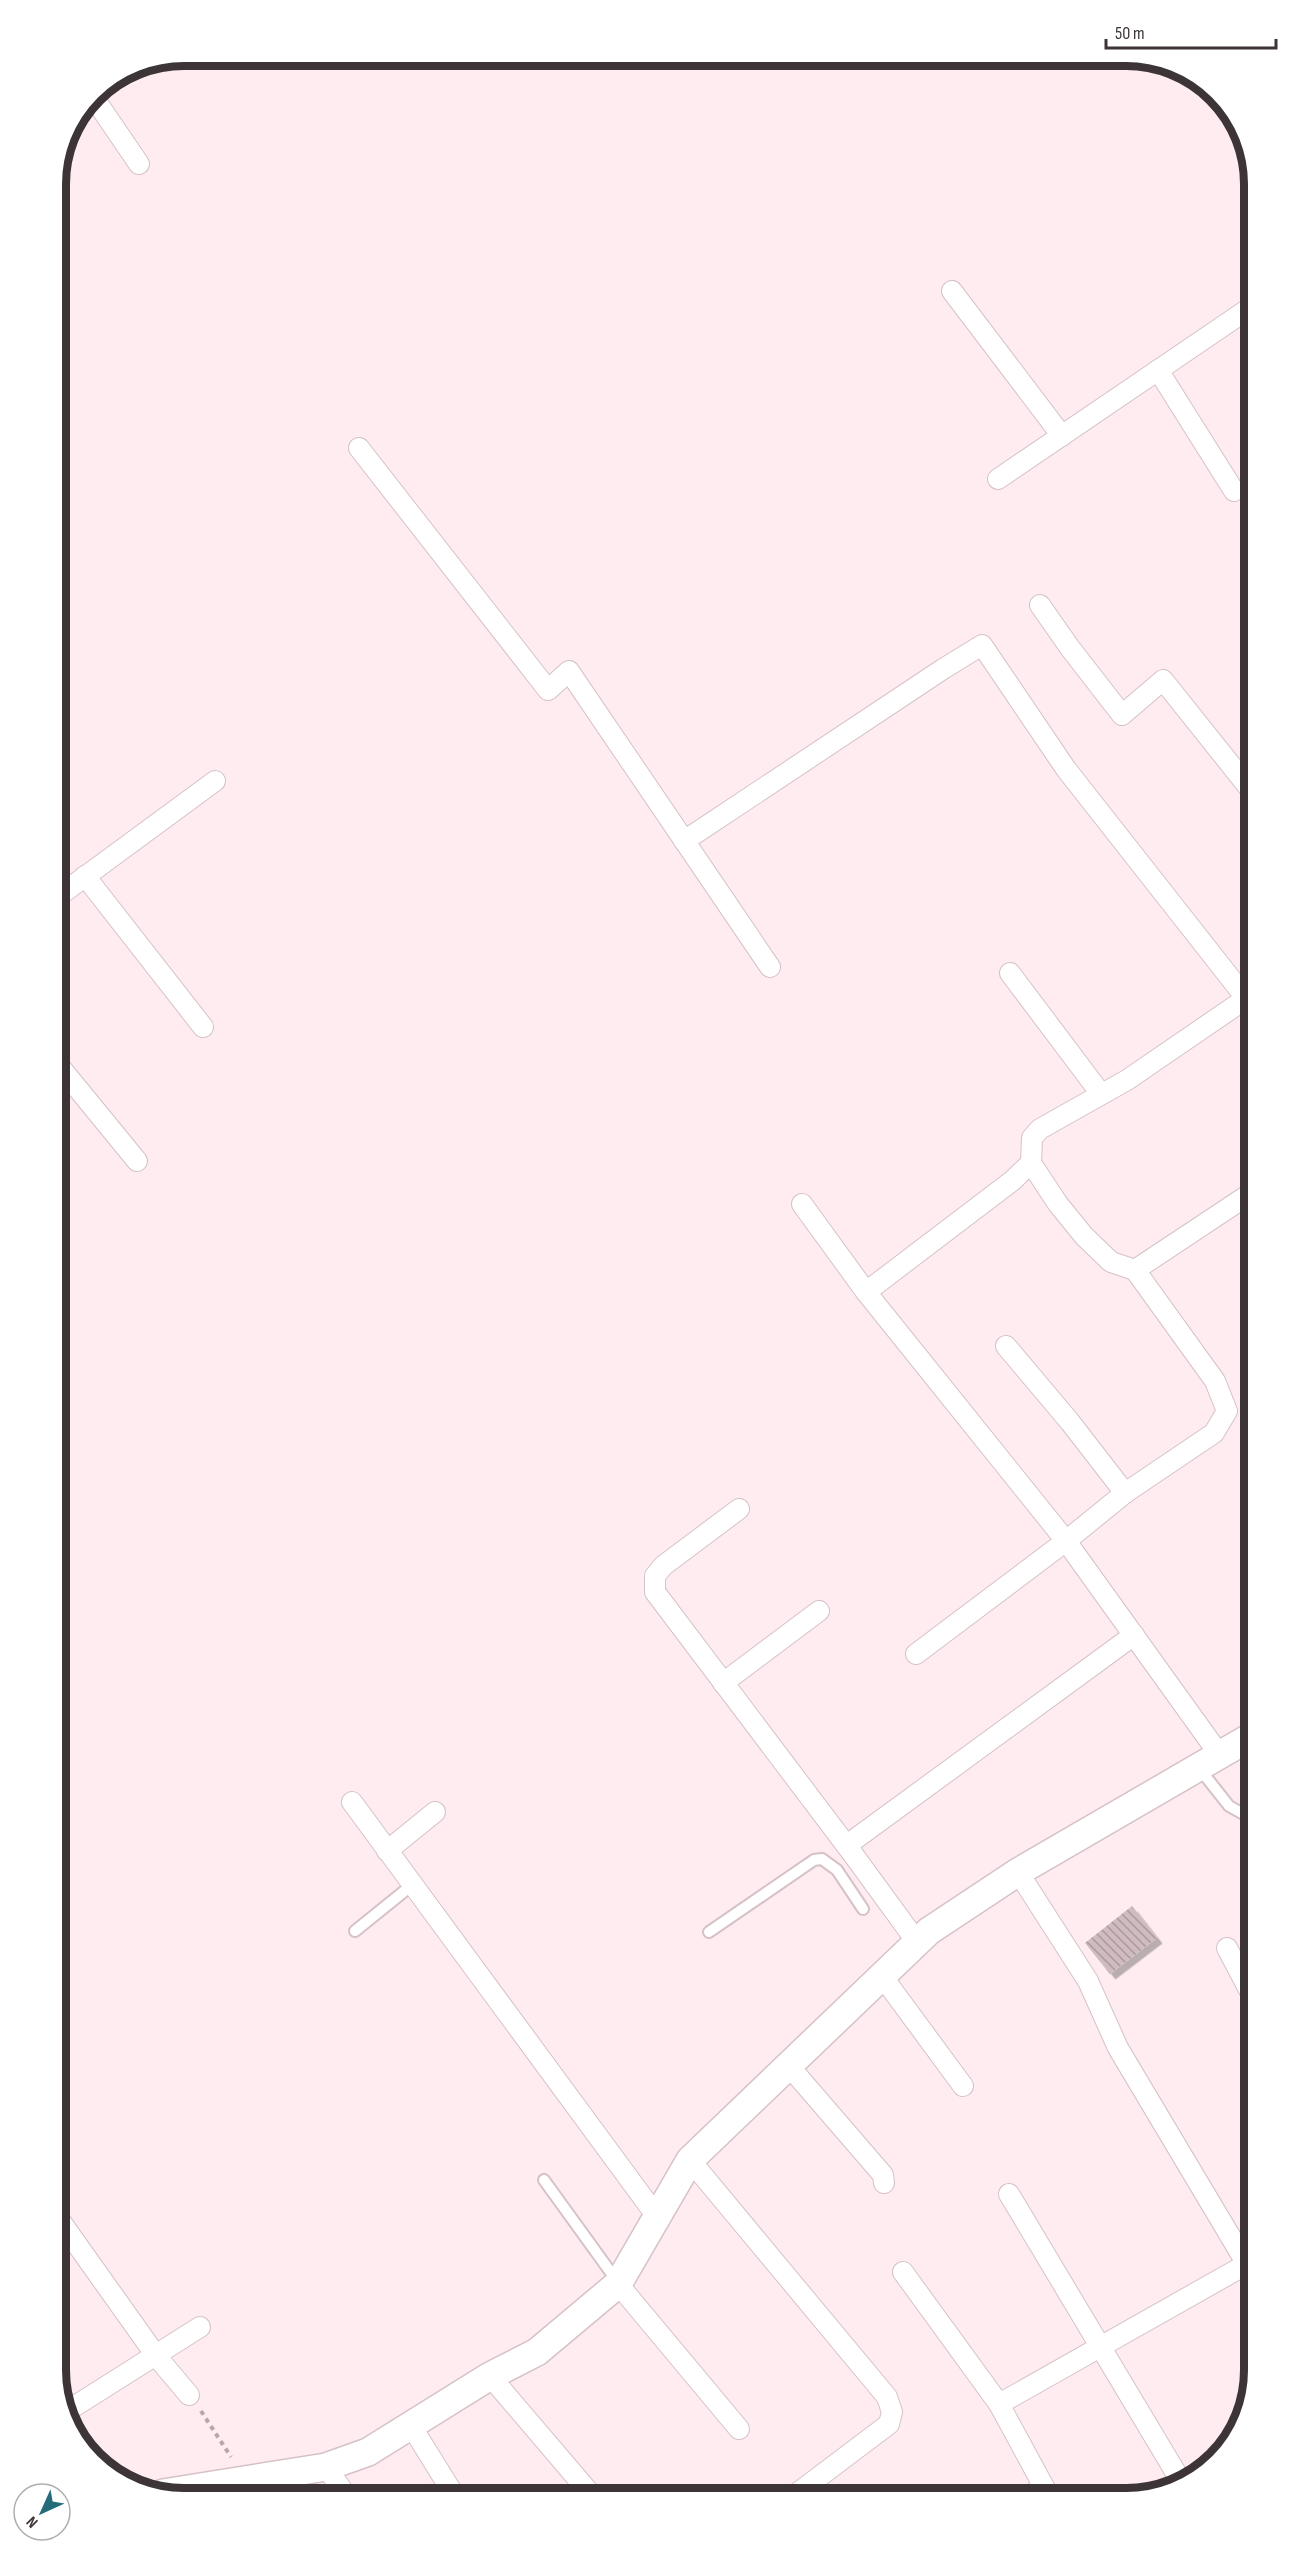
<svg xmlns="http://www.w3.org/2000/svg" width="1310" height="2554" font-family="'Sofia Sans Condensed',sans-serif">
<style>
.building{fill:url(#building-back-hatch);filter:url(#shadow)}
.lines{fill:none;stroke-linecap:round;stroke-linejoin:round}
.lane-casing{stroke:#d6c2c6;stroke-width:14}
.street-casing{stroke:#d6c2c6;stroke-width:22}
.secondary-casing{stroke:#d6c2c6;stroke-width:30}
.path{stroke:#b6a7ab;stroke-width:4;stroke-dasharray:4.5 4.5;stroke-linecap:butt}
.lane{stroke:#fff;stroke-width:10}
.street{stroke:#fff;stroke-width:20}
.secondary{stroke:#fff;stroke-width:27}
.rim{fill:none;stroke:#3c3436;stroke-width:8}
</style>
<defs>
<pattern id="building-back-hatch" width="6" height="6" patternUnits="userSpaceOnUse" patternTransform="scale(1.5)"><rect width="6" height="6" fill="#d0bbc0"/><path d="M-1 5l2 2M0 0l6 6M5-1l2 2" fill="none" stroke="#aa999d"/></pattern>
<filter id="shadow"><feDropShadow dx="5.5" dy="5.5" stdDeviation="0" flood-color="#0004"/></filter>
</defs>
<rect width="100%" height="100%" fill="#feecf0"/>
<!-- building -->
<polygon class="building" points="1132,1906 1157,1938 1110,1974 1085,1943"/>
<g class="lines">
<!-- lane casing -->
<g class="lane-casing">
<g id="lane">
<polyline points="1199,1768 1229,1806 1254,1820"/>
<polyline points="355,1931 412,1885"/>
<polyline points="709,1932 814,1860 822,1859 837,1870 863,1909"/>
<polyline points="544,2180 617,2281"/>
</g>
</g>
<!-- street casing -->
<g class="street-casing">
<g id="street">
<polyline points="92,95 139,164"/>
<polyline points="952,291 1062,436"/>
<polyline points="1158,370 1234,491"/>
<polyline points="359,448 548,690 569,671 770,967"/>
<polyline points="998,479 1254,305"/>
<polyline points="1040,605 1070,648 1122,715 1163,680 1254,794"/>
<polyline points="684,841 943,669 982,645 1066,769 1246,998"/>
<polyline points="85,876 203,1027"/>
<polyline points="56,898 215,781"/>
<polyline points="1010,973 1101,1094"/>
<polyline points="56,1062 137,1161"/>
<polyline points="802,1204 866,1292 1066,1541 1219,1754"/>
<polyline points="1135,1270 1254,1191"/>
<polyline points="866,1292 1012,1181 1031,1163 1032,1138 1040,1129 1127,1080 1254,993"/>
<polyline points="1006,1346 1070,1422 1125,1493"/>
<polyline points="739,1509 663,1566 655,1576 655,1592 855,1857 917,1942"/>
<polyline points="916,1654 1066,1541 1125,1493 1214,1433 1227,1411 1215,1381 1135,1270 1111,1262 1084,1236 1058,1204 1031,1163"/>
<polyline points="723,1683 819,1611"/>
<polyline points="352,1802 658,2218"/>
<polyline points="847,1845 1134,1635"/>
<polyline points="387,1851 435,1812"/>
<polyline points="1018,1872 1088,1981 1118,2048 1254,2276"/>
<polyline points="1227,1948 1254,1999"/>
<polyline points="882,1976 963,2086"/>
<polyline points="789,2066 883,2175 884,2183"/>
<polyline points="690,2160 887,2397 892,2412 889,2424 791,2498"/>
<polyline points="1009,2194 1182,2483"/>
<polyline points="56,2215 157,2357 189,2395"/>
<polyline points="903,2272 999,2404 1254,2260"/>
<polyline points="618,2284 739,2429"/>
<polyline points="490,2376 594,2498"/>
<polyline points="999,2404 1050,2498"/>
<polyline points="64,2413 200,2327"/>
<polyline points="410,2424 456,2498"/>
<polyline points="326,2467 348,2498"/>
<polyline points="1027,2498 1043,2486"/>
</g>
</g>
<!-- secondary casing -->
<g class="secondary-casing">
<polyline id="secondary" points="163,2493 326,2467 368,2452 490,2376 537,2352 618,2284 690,2160 929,1931 1018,1872 1254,1735"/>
</g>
<!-- path -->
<polyline class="path" points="201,2411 231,2457"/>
<!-- lane -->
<use href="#lane" class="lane"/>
<!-- street -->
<use href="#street" class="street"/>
<!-- secondary -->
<use href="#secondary" class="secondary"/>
</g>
<!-- crop -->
<path d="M0 0H1310V2554H0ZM184 66H1126A118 118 0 0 1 1244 184V2370A118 118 0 0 1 1126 2488H184A118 118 0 0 1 66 2370V184A118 118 0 0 1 184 66Z" fill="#fff" fill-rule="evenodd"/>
<path class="rim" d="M184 66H1126A118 118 0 0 1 1244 184V2370A118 118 0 0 1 1126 2488H184A118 118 0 0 1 66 2370V184A118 118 0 0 1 184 66Z"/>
<!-- north arrow -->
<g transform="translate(42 2512) rotate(225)"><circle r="28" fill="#ffffff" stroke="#b1aeaf" stroke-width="1.5"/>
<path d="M0-4.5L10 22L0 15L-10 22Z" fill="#246c79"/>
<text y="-9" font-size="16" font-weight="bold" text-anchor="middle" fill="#3c3436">N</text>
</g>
<!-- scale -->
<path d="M1106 39v9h170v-9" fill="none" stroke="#3c3436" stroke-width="3"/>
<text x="1115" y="39" font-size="18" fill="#3c3436" stroke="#ffffff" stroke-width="4.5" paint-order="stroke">50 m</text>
</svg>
